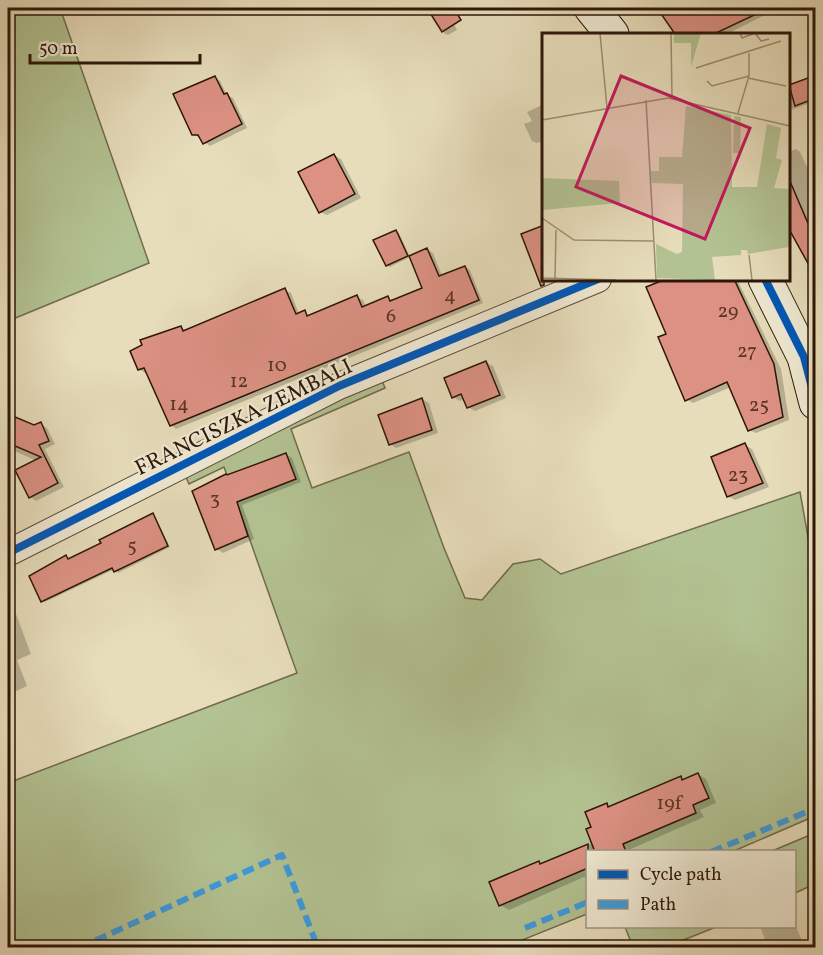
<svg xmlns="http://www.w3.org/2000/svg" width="823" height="955" font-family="Vollkorn,serif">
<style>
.green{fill:#b3c292;stroke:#706c4d;stroke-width:1.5}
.shadow{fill:#0003}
.building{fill:#dc9183;stroke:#2d1608;stroke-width:1.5}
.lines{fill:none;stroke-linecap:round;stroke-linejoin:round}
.street-casing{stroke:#5c4835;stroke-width:28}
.secondary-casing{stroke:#2d1608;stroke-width:35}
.street{stroke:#efe9d3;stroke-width:26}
.secondary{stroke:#efe9d3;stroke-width:33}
.quiet{stroke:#3d9add;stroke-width:6;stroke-dasharray:12 6;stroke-linecap:butt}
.cycleway-casing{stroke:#efe9d3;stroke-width:11}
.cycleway{stroke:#0057b8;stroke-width:8}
.labels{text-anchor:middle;stroke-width:4.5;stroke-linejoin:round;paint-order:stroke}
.number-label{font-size:20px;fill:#593527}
.street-label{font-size:22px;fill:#2d1608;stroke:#efe9d3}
.inset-road{fill:none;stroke:#9d8d73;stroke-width:1.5}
.view{fill:#c2185b;fill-opacity:0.15;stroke:#c2185b;stroke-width:3}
.inset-edge{fill:none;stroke:#2d1608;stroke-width:3}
</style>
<rect width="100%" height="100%" fill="#e7ddbb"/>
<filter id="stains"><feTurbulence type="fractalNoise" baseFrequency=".00333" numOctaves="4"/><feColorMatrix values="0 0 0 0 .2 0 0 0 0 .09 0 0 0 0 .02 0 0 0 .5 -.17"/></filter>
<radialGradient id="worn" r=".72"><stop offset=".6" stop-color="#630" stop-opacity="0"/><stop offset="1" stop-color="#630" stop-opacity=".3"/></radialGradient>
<!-- green -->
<g class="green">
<polygon points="8,8 60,8 149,263 13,319 8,308"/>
<polygon points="382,380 385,388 291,429 312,488 409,452 444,548 465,598 482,600 513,564 540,559 561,574 800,492 815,576 815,816 734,851 588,852 587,914 505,947 8,948 8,783 297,673 224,467 189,484 185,475 309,413"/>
<polygon points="815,833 815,884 795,893 794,852 772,851"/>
<polygon points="625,927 716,927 666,947 633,947"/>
</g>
<!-- shadow -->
<g class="shadow">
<polygon points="429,8 446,8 457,30 448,35 445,34"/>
<polygon points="659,8 772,8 773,11 727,34 677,34"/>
<polygon points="816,76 816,101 788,111 788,87"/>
<polygon points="214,77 220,81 227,95 233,98 247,128 210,146 194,134"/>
<polygon points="544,104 544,151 540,142 537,143 532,141 524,124 532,121 527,112"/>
<polygon points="788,146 791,151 796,149 800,152 816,186 816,272 788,226"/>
<polygon points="334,155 341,159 361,198 327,215 320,212"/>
<polygon points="396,231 399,233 410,257 390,267 387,265"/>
<polygon points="427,249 433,253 442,276 465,267 470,270 483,303 176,429 171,425 148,371 145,373 139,369 181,327 187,331 285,290 291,293 299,314 304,312 311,316 357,297 363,300 366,307 388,298 393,301 424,289"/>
<polygon points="669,279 737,279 781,369 789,420 756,433 749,430 731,387 693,403 686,399 668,335"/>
<polygon points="486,362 493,366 506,398 475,411 468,407 465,399 460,401 453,397"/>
<polygon points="422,399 429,403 438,433 396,448 390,444"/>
<polygon points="8,410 10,412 9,416 34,427 41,424 47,428 55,444 45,449 64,487 36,501 30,497 37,461 8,448"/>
<polygon points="745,445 752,449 769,487 735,500 728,496"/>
<polygon points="286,454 292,458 301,482 242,505 254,539 223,553 217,549 228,477"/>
<polygon points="153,515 155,517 170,547 118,573 115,569 45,602 42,600 66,557 70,560"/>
<polygon points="13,612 16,614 31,654 17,660 27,686 12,693 8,689 8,614"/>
<polygon points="698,774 706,779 716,803 700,810 704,817 631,849 632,852 588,852 588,879 584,877 509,910 500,905 539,863 542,865 593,843 593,828 607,805 611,808 681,778 685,780"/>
<polygon points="794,922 805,948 768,948 760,926 794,926"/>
<polygon points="607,939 614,943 616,948 588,948"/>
<polygon points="572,941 580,948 556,948"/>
</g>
<!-- building -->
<g class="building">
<polygon points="427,8 454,8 461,20 442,32"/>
<polygon points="657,8 769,8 714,34 675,34"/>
<polygon points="816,75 816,98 795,106 789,85"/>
<polygon points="215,76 224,94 227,93 242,124 203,144 198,135 192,135 173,94"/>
<polygon points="334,154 355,194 319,213 298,172"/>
<polygon points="789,179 816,242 816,278 789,229"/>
<polygon points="544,225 544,285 541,286 521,234"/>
<polygon points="396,230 408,256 386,266 373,240"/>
<polygon points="427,248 439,276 465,266 479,300 170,426 144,368 138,370 130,351 142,345 140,340 181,326 183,331 285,288 296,314 305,310 307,316 357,295 362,307 388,296 390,301 422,288 409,256"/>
<polygon points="666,279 734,279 774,364 783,417 748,431 727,382 685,401 658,337 666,334 646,287"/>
<polygon points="486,361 500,395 467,408 461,394 452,398 444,378"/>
<polygon points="422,398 432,430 389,445 378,415"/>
<polygon points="8,414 34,425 41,422 49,441 39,445 58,483 29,498 15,470 41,457 8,443"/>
<polygon points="745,443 763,483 727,497 711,457"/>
<polygon points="286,453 296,479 237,502 248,536 215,550 192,491 226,474 227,475"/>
<polygon points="153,513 168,546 114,572 112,568 41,602 29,576 66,555 68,559 101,543 99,540"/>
<polygon points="698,773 709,798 693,805 696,813 623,844 626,852 595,852 586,829 591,827 585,812 607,803 608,807 681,776 682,780"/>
<polygon points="588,844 588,868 499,906 489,882 539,861 540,864"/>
</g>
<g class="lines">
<!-- street casing -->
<g class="street-casing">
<polyline id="street" points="8,553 339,386 598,279"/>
</g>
<!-- secondary casing -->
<g class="secondary-casing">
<g id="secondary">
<polyline points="591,8 612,34"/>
<polyline points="765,279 804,357 816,403"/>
</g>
</g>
<!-- street -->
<use href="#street" class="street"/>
<!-- secondary -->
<use href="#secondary" class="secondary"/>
<!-- quiet -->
<g class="quiet">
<polyline points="711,852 816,808"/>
<polyline points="525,928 588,902"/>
<polyline points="79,948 282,855 318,948"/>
</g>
<!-- cycleway casing -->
<g class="cycleway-casing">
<g id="cycleway">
<polyline points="765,279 804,357 816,403"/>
<polyline points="8,553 339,386 598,279"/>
</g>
</g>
<!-- cycleway -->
<use href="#cycleway" class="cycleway"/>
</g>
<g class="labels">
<!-- number labels -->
<g class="number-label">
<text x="450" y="301">4</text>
<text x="728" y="317">29</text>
<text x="391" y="322">6</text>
<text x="747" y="357">27</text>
<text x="277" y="371">10</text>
<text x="239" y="387">12</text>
<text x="179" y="410">14</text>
<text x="759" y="411">25</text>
<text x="738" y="481">23</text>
<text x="215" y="505">3</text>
<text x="132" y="552">5</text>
<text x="669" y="809">19f</text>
</g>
<!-- street labels -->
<g class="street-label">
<text transform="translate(243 416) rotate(-26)" y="8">FRANCISZKA ZEMBALI</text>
</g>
</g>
<!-- overview -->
<g transform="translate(542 33)">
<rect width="248" height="248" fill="#e7ddbb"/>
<path d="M132,0H159L149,34V10H132ZM144,73L189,82L190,154H215L225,91L239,95L234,125L240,127L232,155L247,156V214L206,221L205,217H199V222L170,224L173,247L115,245L114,211L135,221L140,219L141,151L110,150L108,138H117V124H140ZM192,83L199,84L198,120H191ZM0,145L77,148L78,170L0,177Z" fill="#b3c292"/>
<path class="inset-road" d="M58,0L65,75M129,0L130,65M198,0L200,5L213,0L219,8L227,6M154,35L239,8M206,45L244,53M165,48L170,53L207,43M104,67L114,247M196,80L207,43V20M0,87L126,65L248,93M0,185L32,207L111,208M207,222L210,247M0,245L74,247M13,245L14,197"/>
<path class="view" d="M79,43L208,95L163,206L34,154Z"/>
<rect width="248" height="248" class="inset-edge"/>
</g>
<!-- margin -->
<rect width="823" height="955" fill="none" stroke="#e7ddbb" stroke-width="30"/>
<rect x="9" y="9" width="805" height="937" fill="none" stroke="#2d1608" stroke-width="3"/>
<rect x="15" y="15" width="793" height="925" fill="none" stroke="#2d1608" stroke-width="1.5"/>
<!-- legend -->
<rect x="586" y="850" width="210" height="78" fill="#efe9d3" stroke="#a19582" stroke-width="1.5"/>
<rect x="598" y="870" width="30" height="9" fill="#0057b8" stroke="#a19582" stroke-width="1.5"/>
<text x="640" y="880" font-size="18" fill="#2d1608">Cycle path</text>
<rect x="598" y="900" width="30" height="9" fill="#3d9add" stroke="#a19582" stroke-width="1.5"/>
<text x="640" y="910" font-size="18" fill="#2d1608">Path</text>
<!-- scale -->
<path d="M30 54v9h170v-9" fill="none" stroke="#2d1608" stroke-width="3"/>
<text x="39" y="54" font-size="18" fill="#2d1608" stroke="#efe9d3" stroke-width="4.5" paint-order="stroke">50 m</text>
<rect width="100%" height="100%" filter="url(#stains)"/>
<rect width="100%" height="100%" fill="url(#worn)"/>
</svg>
